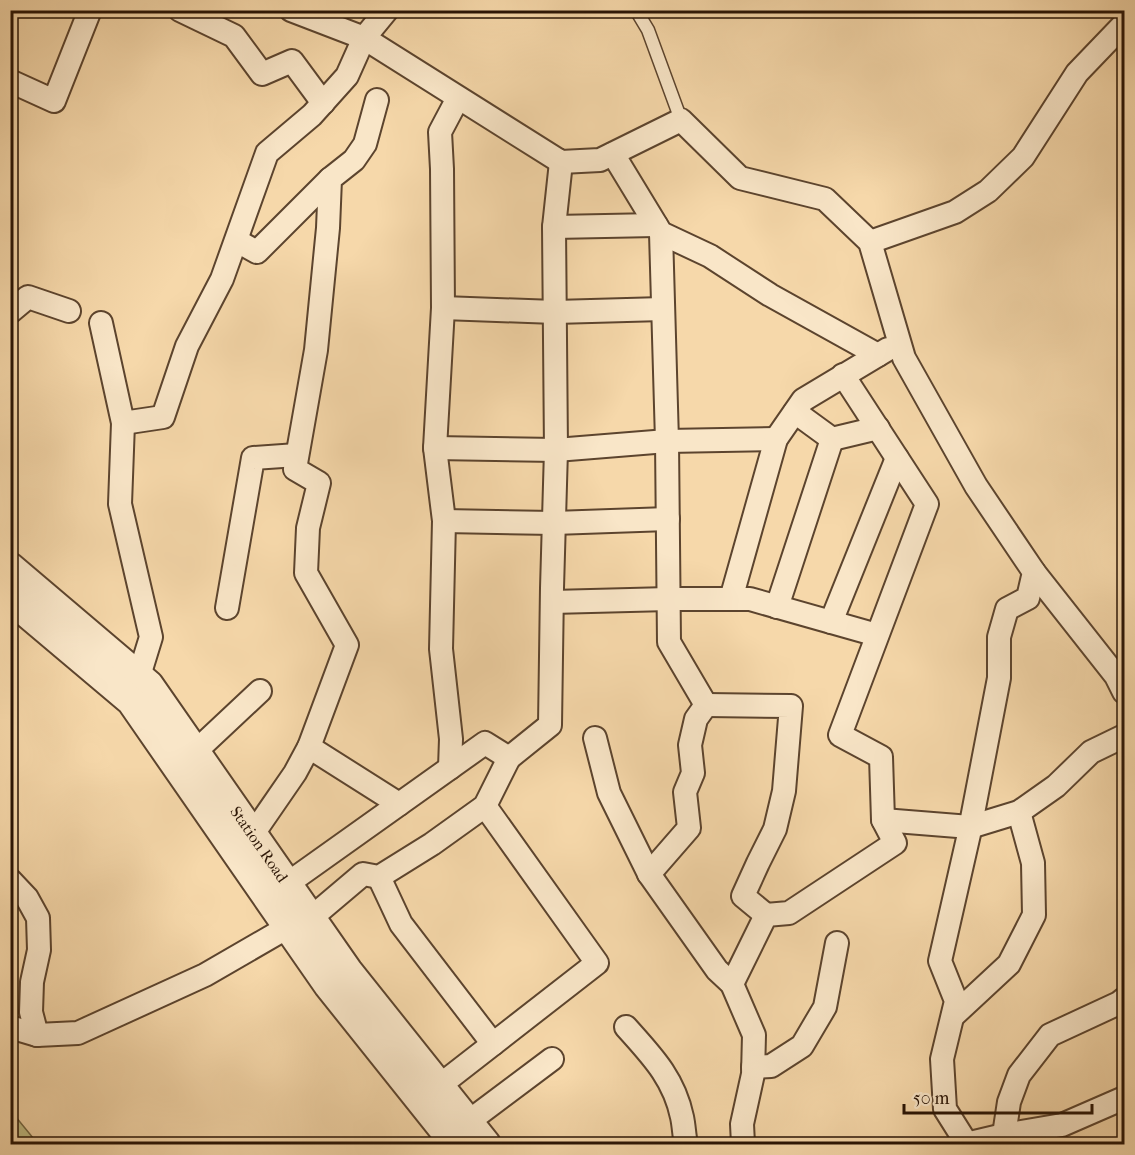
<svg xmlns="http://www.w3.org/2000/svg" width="1135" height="1155" font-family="'IM FELL French Canon',serif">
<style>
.green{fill:#c1be85;stroke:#746844;stroke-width:1.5}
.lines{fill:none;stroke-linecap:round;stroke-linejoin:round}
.service-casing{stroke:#5c442e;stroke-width:15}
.minor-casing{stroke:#5c442e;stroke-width:26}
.tertiary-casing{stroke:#5c442e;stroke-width:32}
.service{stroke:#f9e6c8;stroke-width:12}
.minor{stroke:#f9e6c8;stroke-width:22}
.tertiary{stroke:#f9e6c8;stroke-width:28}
.labels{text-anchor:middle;stroke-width:4.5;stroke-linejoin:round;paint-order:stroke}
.street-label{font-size:16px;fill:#281304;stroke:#f9e6c8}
</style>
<rect width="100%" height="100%" fill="#f6d8aa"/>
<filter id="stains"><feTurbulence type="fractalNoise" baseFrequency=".00333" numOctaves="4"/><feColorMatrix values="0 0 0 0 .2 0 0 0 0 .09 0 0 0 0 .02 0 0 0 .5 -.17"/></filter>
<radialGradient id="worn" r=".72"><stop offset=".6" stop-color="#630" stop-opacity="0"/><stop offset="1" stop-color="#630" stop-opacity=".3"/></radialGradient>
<!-- green -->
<polygon class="green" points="11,1111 38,1144 11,1144"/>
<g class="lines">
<!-- service casing -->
<g class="service-casing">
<polyline id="service" points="636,10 648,30 681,120"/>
</g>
<!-- minor casing -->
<g class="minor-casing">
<g id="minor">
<polyline points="180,10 234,36 262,74 292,61 323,103"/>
<polyline points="291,10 364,38 561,162 600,160 681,120 740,178 825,199 870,242 904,358 976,486 1034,572 1028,598 1007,609 999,637 999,678 969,834 940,961 956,1001 942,1059 945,1109 967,1144"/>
<polyline points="10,81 54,101 90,10"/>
<polyline points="613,154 661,233 710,256 770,295 878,355"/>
<polyline points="554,227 656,225"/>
<polyline points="661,233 667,441 669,642 706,705"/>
<polyline points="237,241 257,252 330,179"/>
<polyline points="870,242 955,212 988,191 1023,157 1077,73 1124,24"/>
<polyline points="443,308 555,312 663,309"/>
<polyline points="10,312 28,297 69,311"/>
<polyline points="101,323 123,423 120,504 151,637 139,676"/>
<polyline points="795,412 832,439 878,428"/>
<polyline points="123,423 163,417 187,346 222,279 267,153 312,115 347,76 364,38 387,10"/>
<polyline points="435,448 556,450 667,441 776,439"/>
<polyline points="444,521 554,523 668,519"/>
<polyline points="1034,572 1116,676 1124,692"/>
<polyline points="731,599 776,439 803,400 888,349"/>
<polyline points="552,602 669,599 750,599 877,635"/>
<polyline points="777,607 832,439"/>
<polyline points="227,608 253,458 297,455"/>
<polyline points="831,622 897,458"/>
<polyline points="706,705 791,706 784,791 775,829 758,863 743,896 766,915"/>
<polyline points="595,738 609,793 649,874 717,970 732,984 754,1035 753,1074 742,1124 743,1144"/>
<polyline points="309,747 399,804"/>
<polyline points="196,751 260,691"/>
<polyline points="450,768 451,739 441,649 444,521 435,448 443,308 442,169 440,132 458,98"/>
<polyline points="883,820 970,827 1019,812 1056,786 1091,752 1124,736"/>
<polyline points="253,834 295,773 309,747 347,645 306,573 308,528 319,483 295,469 316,350 328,228 330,179 354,160 365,144 377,100"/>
<polyline points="649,874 689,828 685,792 693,773 690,745 696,719 706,705"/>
<polyline points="379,877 401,924 493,1044"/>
<polyline points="10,880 27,898 38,918 39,950 32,982 31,1012 37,1035"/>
<polyline points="287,884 485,743 509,758 550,725 552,588 556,450 554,227 561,162"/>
<polyline points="311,918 363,874 379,877 432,844 485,806 509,758"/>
<polyline points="732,984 766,915 789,913 895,843 883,820 881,757 840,735 927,504 843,375"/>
<polyline points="953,1016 1009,964 1034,915 1033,863 1019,812"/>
<polyline points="10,1027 37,1035 78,1033 205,975 288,927"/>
<path d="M626,1027C651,1055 674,1078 682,1117C684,1126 684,1135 686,1144"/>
<polyline points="753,1067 771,1066 802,1046 825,1007 837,943"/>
<polyline points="439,1086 597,963 485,806"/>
<polyline points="468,1122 552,1059"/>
<polyline points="1004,1135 1009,1102 1019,1075 1050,1035 1119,1003 1124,999"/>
<polyline points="966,1144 1004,1135 1062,1125 1124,1098"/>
</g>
</g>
<!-- tertiary casing -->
<g class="tertiary-casing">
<g id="tertiary">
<path id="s1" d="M10,567L149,685L348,971L486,1144"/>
<polyline points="10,599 131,701 328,985 455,1144"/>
</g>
</g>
<!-- service -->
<use href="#service" class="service"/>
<!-- minor -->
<use href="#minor" class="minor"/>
<!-- tertiary -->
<use href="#tertiary" class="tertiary"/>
</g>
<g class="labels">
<!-- street labels -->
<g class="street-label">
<text dy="6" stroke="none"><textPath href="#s1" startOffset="376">Station Road</textPath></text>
</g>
</g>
<!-- margin -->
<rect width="1135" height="1155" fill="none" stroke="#f6d8aa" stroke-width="36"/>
<rect x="12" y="12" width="1111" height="1131" fill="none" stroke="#281304" stroke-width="3"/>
<rect x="18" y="18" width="1099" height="1119" fill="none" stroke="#281304" stroke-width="1.5"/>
<!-- scale -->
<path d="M904 1104v9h188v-9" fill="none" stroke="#281304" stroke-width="3"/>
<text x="913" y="1104" font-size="18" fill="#281304" stroke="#f9e6c8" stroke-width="4.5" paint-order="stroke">50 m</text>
<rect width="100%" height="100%" filter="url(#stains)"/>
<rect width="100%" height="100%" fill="url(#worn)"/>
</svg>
